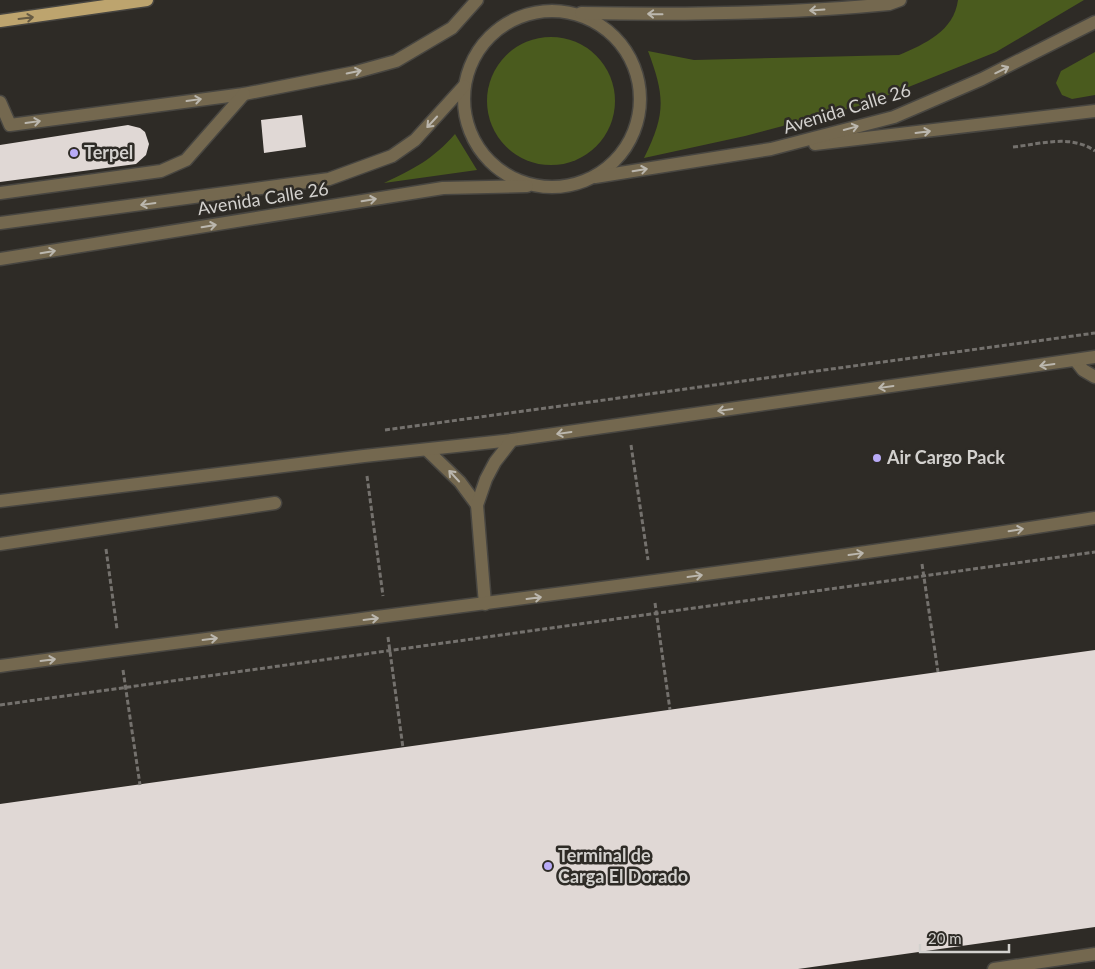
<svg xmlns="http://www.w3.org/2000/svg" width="1095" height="969" font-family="Lato,sans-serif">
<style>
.green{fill:#4a5b1e}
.building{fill:#e0d8d5}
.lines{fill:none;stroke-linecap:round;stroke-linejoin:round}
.minor-casing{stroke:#484641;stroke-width:15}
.major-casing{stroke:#484641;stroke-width:15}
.path{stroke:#74716d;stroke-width:3;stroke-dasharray:5 2.5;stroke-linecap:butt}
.minor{stroke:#74684f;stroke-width:12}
.major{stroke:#bda46e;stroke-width:12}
.oneway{stroke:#bbb7ae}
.oneway2{stroke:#675b43}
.poi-dot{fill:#b9abf7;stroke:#2e2b26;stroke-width:2}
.labels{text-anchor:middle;stroke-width:5;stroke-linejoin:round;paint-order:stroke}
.street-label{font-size:18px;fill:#d3d1ce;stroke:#2e2b26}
.poi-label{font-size:18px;font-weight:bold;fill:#d3d1ce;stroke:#2e2b26;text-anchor:start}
</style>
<rect width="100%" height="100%" fill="#2e2b26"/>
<!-- green -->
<g class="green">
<path d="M958,0H1084L996,52L866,104L745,136L644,158C666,114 665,96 648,51L694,60L899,55C925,44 954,31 958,0Z"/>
<circle cx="551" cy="101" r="64"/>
<polygon points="1095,52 1095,95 1072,99 1062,95 1056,83 1061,71"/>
<path d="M455,134L477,170L384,183C415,168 432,160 455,134Z"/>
</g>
<!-- building -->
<g class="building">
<polygon points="302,115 306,147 264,153 261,120"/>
<polygon points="128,125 140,128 145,132 149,144 146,155 136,164 0,182 0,145"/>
<polygon points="1095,650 1095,927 798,969 0,969 0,804"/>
</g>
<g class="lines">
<!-- minor casing -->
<g class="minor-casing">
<g id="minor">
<circle cx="552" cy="99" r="88"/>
<path d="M581,13C684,15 787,14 889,4L900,0"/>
<polyline points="0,102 10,125 244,94 356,72 396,61 452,28 477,0"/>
<polyline points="815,144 1095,111"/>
<polyline points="595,177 771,149 894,117 982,79 1095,22"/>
<polyline points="0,193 161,171 186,160 244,94"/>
<polyline points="0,223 329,179 392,156 415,140 464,86"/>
<polyline points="0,259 443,188 527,186"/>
<polyline points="1076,361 1083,370 1095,377"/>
<polyline points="427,450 460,482 477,505"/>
<polyline points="0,501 364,456 512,440 1095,357"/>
<polyline points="0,544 275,503"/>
<polyline points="485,604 477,505 486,479 495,462 512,440"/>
<path d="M0,666C365,617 731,575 1095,518"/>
<polyline points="994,969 1095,954"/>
</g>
</g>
<!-- major casing -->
<g class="major-casing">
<polyline id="major" points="0,21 147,0"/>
</g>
<!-- path -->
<g class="path">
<path d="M1013,147C1042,144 1070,134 1095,151"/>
<polyline points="385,430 1095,333"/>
<polyline points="631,445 648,560"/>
<polyline points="367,476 383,596"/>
<polyline points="106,549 117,629"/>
<polyline points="922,564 938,672"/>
<polyline points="655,603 670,710"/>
<polyline points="388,637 403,748"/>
<polyline points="123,670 140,785"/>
<polyline points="0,705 1095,552"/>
</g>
<!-- minor -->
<use href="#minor" class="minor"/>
<!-- major -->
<use href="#major" class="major"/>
</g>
<!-- one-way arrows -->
<defs><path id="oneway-shaft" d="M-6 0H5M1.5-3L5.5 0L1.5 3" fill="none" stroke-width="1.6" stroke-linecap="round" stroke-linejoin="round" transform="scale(1.25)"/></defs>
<g class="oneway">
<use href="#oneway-shaft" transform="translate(817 10) rotate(176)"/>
<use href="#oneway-shaft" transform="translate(655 14) rotate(-179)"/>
<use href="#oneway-shaft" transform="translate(1002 70) rotate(-26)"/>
<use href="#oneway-shaft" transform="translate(354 72) rotate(-12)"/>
<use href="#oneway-shaft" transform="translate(194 100) rotate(-8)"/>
<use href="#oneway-shaft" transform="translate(33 122) rotate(-8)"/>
<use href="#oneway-shaft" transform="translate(432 122) rotate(133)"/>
<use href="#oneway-shaft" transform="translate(851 128) rotate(-15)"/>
<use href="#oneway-shaft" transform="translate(923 132) rotate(-7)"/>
<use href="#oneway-shaft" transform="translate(640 170) rotate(-9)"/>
<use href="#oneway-shaft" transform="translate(369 200) rotate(-9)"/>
<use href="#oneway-shaft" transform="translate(148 204) rotate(172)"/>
<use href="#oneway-shaft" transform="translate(209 226) rotate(-9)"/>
<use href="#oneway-shaft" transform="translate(48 252) rotate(-9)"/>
<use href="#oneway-shaft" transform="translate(1047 365) rotate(172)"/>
<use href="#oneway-shaft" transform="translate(886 387) rotate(172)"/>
<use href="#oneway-shaft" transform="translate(725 410) rotate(172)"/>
<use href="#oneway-shaft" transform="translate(564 433) rotate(172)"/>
<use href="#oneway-shaft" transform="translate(454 476) rotate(-133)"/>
<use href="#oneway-shaft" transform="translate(1016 530) rotate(-9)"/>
<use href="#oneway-shaft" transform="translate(856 554) rotate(-8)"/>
<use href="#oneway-shaft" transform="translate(695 576) rotate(-8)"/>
<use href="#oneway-shaft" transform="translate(534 598) rotate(-7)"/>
<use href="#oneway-shaft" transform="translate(371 619) rotate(-7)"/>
<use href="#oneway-shaft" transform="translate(210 639) rotate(-7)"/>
<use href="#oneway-shaft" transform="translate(48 660) rotate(-7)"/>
</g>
<use class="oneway2" href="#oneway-shaft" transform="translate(26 18) rotate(-7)"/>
<!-- markers -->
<g class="poi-dot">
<circle cx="74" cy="153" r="5"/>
<circle cx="877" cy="458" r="5"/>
<circle cx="548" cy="866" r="5"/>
</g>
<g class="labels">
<!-- street labels -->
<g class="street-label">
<text transform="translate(847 109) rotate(-17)" y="6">Avenida Calle 26</text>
<text transform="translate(263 199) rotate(-9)" y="6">Avenida Calle 26</text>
</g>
<!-- poi labels -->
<g class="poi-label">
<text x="84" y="159">Terpel</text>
<text x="887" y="464">Air Cargo Pack</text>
<text x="558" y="862">Terminal de<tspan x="558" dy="21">Carga El Dorado</tspan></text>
</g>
</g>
<!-- scale -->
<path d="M920 944v8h89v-8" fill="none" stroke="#d3d1ce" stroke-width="2.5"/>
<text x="928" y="944" font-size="15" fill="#d3d1ce" stroke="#2e2b26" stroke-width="4" paint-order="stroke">20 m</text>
</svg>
